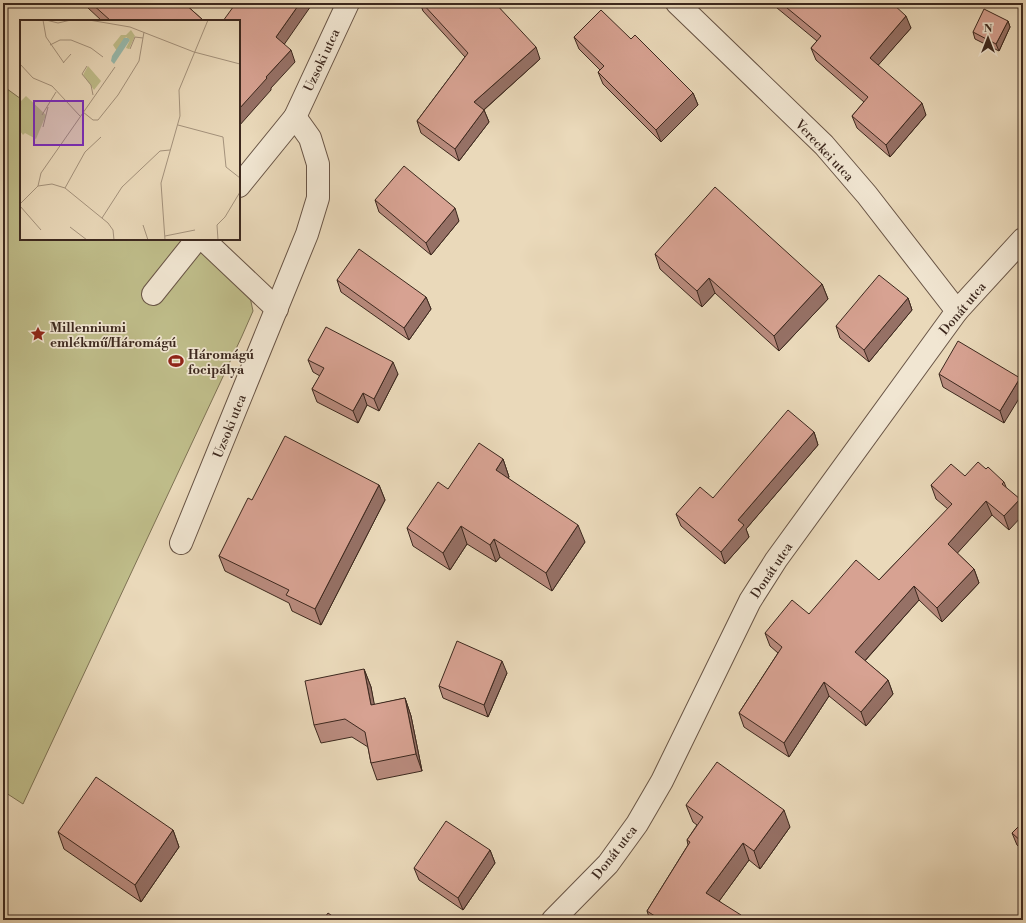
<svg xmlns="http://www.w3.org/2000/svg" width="1026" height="923" font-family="'Libre Bodoni',serif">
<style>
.green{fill:#bfbd8a;stroke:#7e7254}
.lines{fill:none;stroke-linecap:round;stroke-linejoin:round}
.street-casing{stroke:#685445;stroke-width:24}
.street{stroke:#f1e6d2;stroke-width:22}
.wall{fill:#b98b7e;stroke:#3c281e}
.shaded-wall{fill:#967166;stroke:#3c281e}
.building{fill:#d7a292;stroke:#3c281e}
.labels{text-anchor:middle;stroke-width:3.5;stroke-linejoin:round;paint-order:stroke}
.street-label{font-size:13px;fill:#3c281e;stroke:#f1e6d2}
.poi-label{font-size:13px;font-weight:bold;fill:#3c281e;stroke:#f1e6d2;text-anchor:start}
.inset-road{fill:none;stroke:#a4927c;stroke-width:1}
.view{fill:#7b2cbf;fill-opacity:0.15;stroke:#7b2cbf;stroke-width:2}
.inset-edge{fill:none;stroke:#3c281e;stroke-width:2}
</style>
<rect width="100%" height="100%" fill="#ead9ba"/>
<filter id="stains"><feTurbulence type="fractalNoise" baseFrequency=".005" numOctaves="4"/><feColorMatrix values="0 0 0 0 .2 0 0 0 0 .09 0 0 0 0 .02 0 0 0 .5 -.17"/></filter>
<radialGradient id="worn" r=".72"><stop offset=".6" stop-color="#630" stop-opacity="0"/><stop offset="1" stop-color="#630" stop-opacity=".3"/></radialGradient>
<!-- green -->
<polygon class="green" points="3,86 21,99 21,239 204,239 250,297 253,311 242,336 23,804 3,791"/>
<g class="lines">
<!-- street casing -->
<g class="street-casing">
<g id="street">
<polyline points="677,3 824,145 867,195 957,311"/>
<polyline points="239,186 295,117 348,3"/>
<polyline points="203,239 277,309"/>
<polyline points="153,294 197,239"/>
<polyline points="181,543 307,234 318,198 318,164 310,138 295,117"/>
<polyline points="553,920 608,864 637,824 662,781 750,601 776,560 957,311 1023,239"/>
</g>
</g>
<!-- street -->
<use href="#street" class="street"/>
</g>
<!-- wall -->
<g class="wall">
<polygon points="85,3 184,3 204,21 102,21 87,7"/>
<polygon points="420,3 495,3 540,59 484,110 489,122 459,161 421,133 417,121 465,57 423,11"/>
<polygon points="771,3 892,3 911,28 878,65 926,115 890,157 857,128 852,116 864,102 816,60 811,48 817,41"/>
<polygon points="1008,21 1010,27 999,51 975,39 973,32"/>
<polygon points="574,37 631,39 693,93 698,105 661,142 603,84 598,72 600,70 579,49"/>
<polygon points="375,200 459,221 431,255 379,212"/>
<polygon points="655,254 822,284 828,299 779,351 715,293 702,307 660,269"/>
<polygon points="337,280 426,297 431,309 409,340 341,292"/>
<polygon points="908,298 912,310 869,362 840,338 836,326"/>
<polygon points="308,360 398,374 379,411 367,405 358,423 317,402 312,389 320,376 313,372"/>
<polygon points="939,374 1020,378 1004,423 943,387"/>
<polygon points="814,432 818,445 746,529 749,537 725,564 681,526 676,514 713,498"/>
<polygon points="503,459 509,477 508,478 585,542 552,591 500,557 496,562 467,544 450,570 413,546 407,528 448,489"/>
<polygon points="986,469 1004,482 1006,487 1009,530 992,515 957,553 974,569 979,583 942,622 919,600 865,661 888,680 893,694 866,726 829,696 789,757 744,727 739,713 778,653 770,646 765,633 809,614 879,580 948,509 936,499 931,485 965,476"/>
<polygon points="379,485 385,500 321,625 292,611 289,603 225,571 219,556 252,500"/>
<polygon points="364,669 371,687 374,705 405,698 411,716 422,771 377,780 371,763 368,747 352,737 321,743 314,725"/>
<polygon points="507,673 488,717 443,698 439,686"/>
<polygon points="686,805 790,827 760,869 749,860 719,901 743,920 650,920 647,911 688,845 687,840 697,825 693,822"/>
<polygon points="1023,822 1023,851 1017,845 1012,833"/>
<polygon points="173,830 179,847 141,902 64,849 58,832"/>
<polygon points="490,850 495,863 463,910 419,880 414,868"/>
</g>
<!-- shaded-wall -->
<g class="shaded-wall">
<polygon points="300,3 313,3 281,49 276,37"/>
<polygon points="906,16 911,28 874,70 870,58"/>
<polygon points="1008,21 1010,27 999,51 996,44"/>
<polygon points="536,47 540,59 478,115 474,102"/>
<polygon points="291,50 295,62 271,88 271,90 239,126 239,109 266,77"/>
<polygon points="693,93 698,105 661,142 656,130"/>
<polygon points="922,103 926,115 890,157 886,145"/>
<polygon points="484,110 489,122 459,161 455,149"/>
<polygon points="455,208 459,221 431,255 426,243"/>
<polygon points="709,278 715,293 702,307 697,291"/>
<polygon points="822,284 828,299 779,351 774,336"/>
<polygon points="426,297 431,309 409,340 404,328"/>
<polygon points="908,298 912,310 869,362 864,350"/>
<polygon points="393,362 398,374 379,411 374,399"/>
<polygon points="1020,378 1023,387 1023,392 1004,423 1000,411"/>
<polygon points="363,393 367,405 358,423 353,411"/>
<polygon points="814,432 818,445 746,529 749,537 725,564 721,552 738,520"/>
<polygon points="503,459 509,477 502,488 496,470"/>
<polygon points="379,485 385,500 321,625 315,609"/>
<polygon points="1020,499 1023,508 1023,515 1009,530 1004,516"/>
<polygon points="986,501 992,515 953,558 948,544"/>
<polygon points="578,525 585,542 552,591 546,573"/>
<polygon points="461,526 467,544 450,570 443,553"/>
<polygon points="494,539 500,557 496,562 490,545"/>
<polygon points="974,569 979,583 942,622 937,608"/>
<polygon points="914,586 919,600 860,666 855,652"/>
<polygon points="502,661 507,673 488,717 484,705"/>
<polygon points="364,669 371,687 378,723 371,705"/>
<polygon points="888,680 893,694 866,726 861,712"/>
<polygon points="824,682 829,696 789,757 784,743"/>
<polygon points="405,698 411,716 422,771 416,754"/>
<polygon points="784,810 790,827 760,869 754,851"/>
<polygon points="173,830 179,847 141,902 135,885"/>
<polygon points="743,843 749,860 712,911 706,893"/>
<polygon points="490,850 495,863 463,910 458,898"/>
<polygon points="741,915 743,920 738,920"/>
</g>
<!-- building -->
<g class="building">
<polygon points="91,3 184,3 204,21 111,21"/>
<polygon points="236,3 300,3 276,37 291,50 266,77 267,78 239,109 239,21 223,21"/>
<polygon points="422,3 495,3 536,47 474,102 484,110 455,149 417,121 468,53"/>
<polygon points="781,3 892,3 906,16 870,58 922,103 886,145 852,116 868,97 811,48 821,36"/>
<polygon points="984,9 1008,21 996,44 973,32"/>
<polygon points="601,10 631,39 635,35 693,93 656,130 598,72 604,66 574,37"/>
<polygon points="404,166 455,208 426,243 375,200"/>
<polygon points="715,187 822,284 774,336 709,278 697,291 655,254"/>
<polygon points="359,249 426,297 404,328 337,280"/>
<polygon points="879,275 908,298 864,350 836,326"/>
<polygon points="326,327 393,362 374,399 363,393 353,411 312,389 324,368 308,360"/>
<polygon points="958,341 1020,378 1000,411 939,374"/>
<polygon points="788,410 814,432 738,520 744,525 721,552 676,514 700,487 713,498"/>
<polygon points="285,436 379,485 315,609 286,595 289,590 219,556 248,498 252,500"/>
<polygon points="479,443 503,459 496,470 578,525 546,573 494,539 490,545 461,526 443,553 407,528 438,482 448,489"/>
<polygon points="978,462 986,469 988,467 1004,482 1002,484 1020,499 1004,516 986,501 948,544 974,569 937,608 914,586 855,652 888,680 861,712 824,682 784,743 739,713 782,647 765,633 792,600 809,614 856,560 879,580 952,504 931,485 951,464 965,476"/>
<polygon points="457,641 502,661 484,705 439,686"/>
<polygon points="364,669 371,705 405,698 416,754 371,763 365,732 345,719 314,725 305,681"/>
<polygon points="717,762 784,810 754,851 743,843 706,893 741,915 738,920 661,920 647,911 690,842 687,840 703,817 686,805"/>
<polygon points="96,777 173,830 135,885 58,832"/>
<polygon points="446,821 490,850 458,898 414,868"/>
<polygon points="1023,822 1023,843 1012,833"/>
<polygon points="328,913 338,920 323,920"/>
</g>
<!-- icons -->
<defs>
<g id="sight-bare" transform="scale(1.2)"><path d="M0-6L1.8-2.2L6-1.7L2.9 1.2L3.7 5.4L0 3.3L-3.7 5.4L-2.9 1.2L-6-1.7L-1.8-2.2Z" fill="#8f2418" stroke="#f1e6d2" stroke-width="2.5" paint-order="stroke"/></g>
<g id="stadium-bare" transform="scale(1.2)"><path d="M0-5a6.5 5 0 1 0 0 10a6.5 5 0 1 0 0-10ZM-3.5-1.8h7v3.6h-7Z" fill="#8f2418" stroke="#f1e6d2" stroke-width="2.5" paint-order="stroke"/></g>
</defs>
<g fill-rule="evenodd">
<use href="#sight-bare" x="38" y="334"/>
<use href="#stadium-bare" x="176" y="361"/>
</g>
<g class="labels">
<!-- street labels -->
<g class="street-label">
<text transform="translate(321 60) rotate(-65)" y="5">Uzsoki utca</text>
<text transform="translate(825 150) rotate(47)" y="5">Vereckei utca</text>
<text transform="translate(962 308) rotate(-50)" y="5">Donát utca</text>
<text transform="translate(229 426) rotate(-68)" y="5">Uzsoki utca</text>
<text transform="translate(771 570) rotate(-56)" y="5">Donát utca</text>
<text transform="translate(614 852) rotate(-52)" y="5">Donát utca</text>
</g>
<!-- poi labels -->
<g class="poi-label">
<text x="50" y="332">Millenniumi<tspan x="50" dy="15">emlékmű/Háromágú</tspan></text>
<text x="188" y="359">Háromágú<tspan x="188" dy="15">focipálya</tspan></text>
</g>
</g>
<!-- overview -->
<g transform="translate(20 20)">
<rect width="220" height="220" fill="#ead9ba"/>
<path d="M111,10L115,16L109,29L106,28L110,20L106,17L97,31L93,25L101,15H106ZM68,46L81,61L74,70L63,55ZM6,76L26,95L16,119L5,113L3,115L0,111V82Z" fill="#bfbd8a"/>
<path d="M104,18H108L110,20L94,44L91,41L92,36Z" fill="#98baad"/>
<path class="inset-road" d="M23,0L26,17L44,43M26,0L38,3L51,0M69,0L110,7L174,32L220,44M30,25L40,20H51L71,28L83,37M110,29L115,17L123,18M43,43L51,34M0,44L13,58L32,66L60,96M67,46L62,54L71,65L73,75M63,92L73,100H78L98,75L119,41L124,12M22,95L36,72M158,105L203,117L206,147L220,158M23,107L28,87M18,166L32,164L45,168L88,203L93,210L94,220M45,168L65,132L81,117M0,184L18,166L21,153L95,47M0,186L21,210M82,198L102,167L140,131L150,130M123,205L128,220M50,207L67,220M145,216L175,210M145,220L141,163L160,96L159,70L188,0M198,220L197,205L205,197L220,172"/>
<path class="view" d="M14,81H63V125H14Z"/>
<rect width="220" height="220" class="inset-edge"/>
</g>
<!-- margin -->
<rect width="1026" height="923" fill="none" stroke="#ead9ba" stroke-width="16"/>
<rect x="4" y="4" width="1018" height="915" fill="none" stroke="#3c281e" stroke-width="2"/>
<rect x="8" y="8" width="1010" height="907" fill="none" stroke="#3c281e"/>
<!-- north arrow -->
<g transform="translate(988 38)" stroke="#f1e6d2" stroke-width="3" paint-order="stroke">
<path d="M0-3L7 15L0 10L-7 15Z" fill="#3c281e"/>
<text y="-6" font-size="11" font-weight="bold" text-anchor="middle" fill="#3c281e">N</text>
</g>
<rect width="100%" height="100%" filter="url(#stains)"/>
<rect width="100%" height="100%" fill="url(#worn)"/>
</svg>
